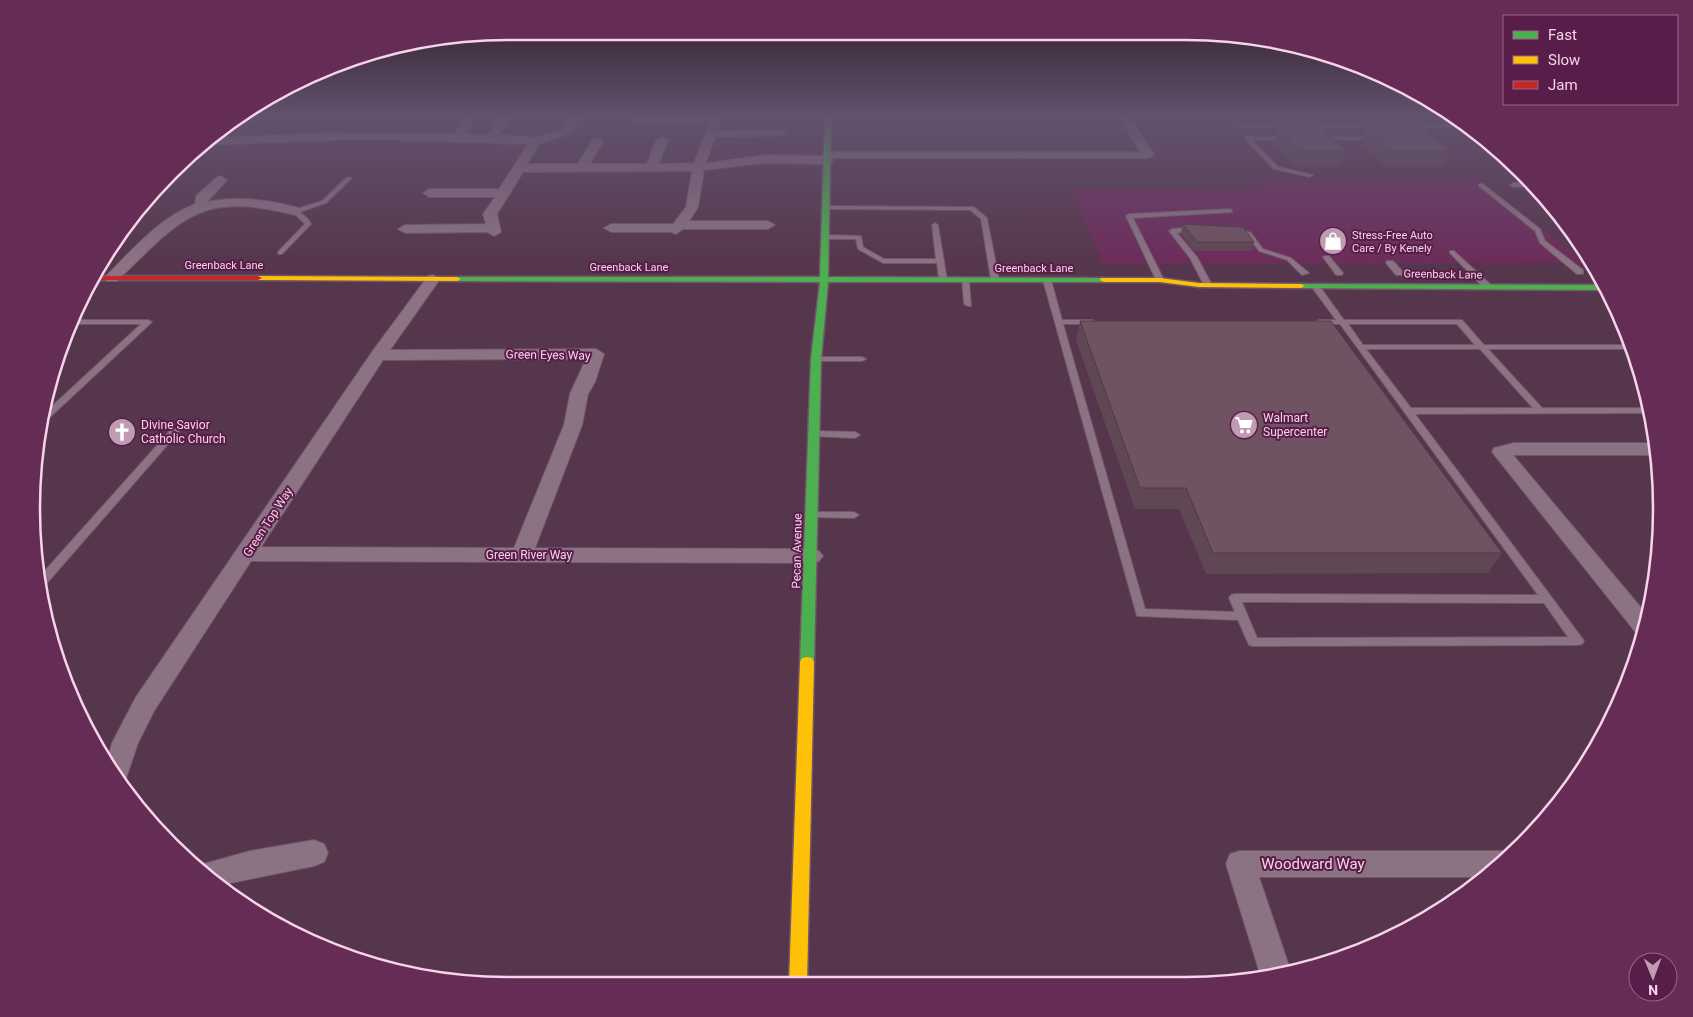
<svg xmlns="http://www.w3.org/2000/svg" width="1693" height="1017" font-family="Roboto,sans-serif">
<style>
.built{fill:#6c2d5b}
.lines{fill:none;stroke-linecap:round;stroke-linejoin:round}
.lane-casing{stroke:#725569;stroke-width:2}
.street-casing{stroke:#725569;stroke-width:2}
.fast-casing{stroke:#725569;stroke-width:3}
.slow-casing{stroke:#725569;stroke-width:3}
.jam-casing{stroke:#725569;stroke-width:3}
.lane{fill:#8c7384;fill-rule:evenodd}
.street{fill:#8c7384;fill-rule:evenodd}
.fast{fill:#4caf50;fill-rule:evenodd}
.slow{fill:#ffc107;fill-rule:evenodd}
.jam{fill:#c62828;fill-rule:evenodd}
.wall{fill:#604754}
.shaded-wall{fill:#4e3a45}
.building{fill:#705362;stroke:#4e3a45}
.labels{text-anchor:middle;stroke-width:4;stroke-linejoin:round;paint-order:stroke}
.far-poi-label{font-size:11px;fill:#f8d3ea;stroke:#581d48;text-anchor:start}
.far-street-label{font-size:11px;fill:#f8d3ea;stroke:#581d48}
.street-label{font-size:12px;fill:#f8d3ea;stroke:#581d48}
.poi-label{font-size:12px;fill:#f8d3ea;stroke:#581d48;text-anchor:start}
.near-street-label{font-size:15px;fill:#f8d3ea;stroke:#581d48}
.rim{fill:none;stroke:#f8d3ea;stroke-width:2.5}
</style>
<rect width="100%" height="100%" fill="#56364d"/>
<!-- built -->
<polygon class="built" points="1476,177 1587,263 1103,264 1071,188 1265,189 1257,178"/>
<g class="lines">
<!-- lane casing -->
<g class="lane-casing">
<g id="lane">
<polygon points="1240,124 1465,124 1469,127 1238,127 1238,125"/>
<polygon points="1247,136 1290,137 1291,138 1288,140 1252,140 1278,167 1313,175 1310,177 1274,169 1245,139 1244,138"/>
<polygon points="1320,136 1375,137 1378,139 1375,141 1318,139 1317,138"/>
<polygon points="347,177 352,178 326,203 300,212 308,219 311,224 282,254 278,254 278,252 305,224 293,212 293,210 322,201"/>
<polygon points="1531,182 1534,186 1513,187 1510,185 1513,183"/>
<polygon points="1479,184 1483,184 1540,229 1545,241 1583,270 1583,274 1577,274 1540,243 1535,231 1479,186"/>
<polygon points="826,206 974,207 987,218 999,280 995,282 991,280 981,219 970,210 824,209 823,208"/>
<polygon points="1230,209 1232,210 1232,212 1133,218 1164,280 1160,282 1156,280 1126,216 1129,214"/>
<polygon points="935,223 938,225 947,280 943,282 939,280 937,263 883,263 858,249 856,239 825,239 822,237 825,235 861,236 863,247 884,259 936,259 932,225"/>
<polygon points="1195,227 1197,228 1197,230 1177,233 1197,257 1212,285 1208,287 1204,285 1190,258 1169,231 1172,229"/>
<polygon points="1239,228 1251,233 1263,249 1291,258 1309,273 1302,275 1287,260 1259,251 1247,235 1237,231 1236,230"/>
<polygon points="1450,251 1454,251 1491,285 1491,289 1485,289 1450,253"/>
<polygon points="1325,256 1329,256 1343,273 1342,275 1336,275 1323,257"/>
<polygon points="1387,261 1393,261 1402,271 1402,275 1396,275 1386,263"/>
<polygon points="962,278 969,280 971,306 968,306 964,304"/>
<path d="M1044,278L1051,280L1062,320H1092L1096,322L1092,324H1063L1145,609L1235,612L1229,598L1231,595L1235,594L1538,595L1340,324H1316L1315,322L1319,320H1336L1311,286L1312,284H1318L1344,320H1462L1484,345H1631L1632,349H1488L1542,408H1650L1652,413L1415,414L1582,638L1584,641L1582,644L1578,645L1253,646L1249,645L1238,620L1137,616L1043,280ZM1348,324H1457L1475,345H1363ZM1366,349H1480L1533,408H1411ZM1242,602L1544,603L1568,637L1257,638Z"/>
<polygon points="76,320 148,320 152,322 49,418 46,419 48,410 141,324 73,324"/>
<polygon points="813,357 862,357 866,359 862,361 813,361"/>
<polygon points="180,422 185,425 183,427 47,583 44,584 42,574 177,423"/>
<polygon points="814,431 855,432 860,435 855,438 811,436 809,434 811,432"/>
<polygon points="812,512 854,512 859,515 854,518 808,517 807,515 808,513"/>
</g>
</g>
<!-- street casing -->
<g class="street-casing">
<g id="street">
<polygon points="463,118 473,118 466,134 487,135 500,118 511,118 498,135 523,136 533,138 564,129 570,118 580,118 572,133 539,144 527,164 578,164 593,139 597,138 603,141 590,164 647,164 656,140 662,137 668,140 659,164 694,163 709,123 638,123 634,122 634,118 721,118 717,131 780,130 786,133 780,136 715,137 706,163 765,155 822,156 823,153 827,152 1140,152 1120,118 1130,118 1154,155 1148,158 833,158 832,162 828,164 765,163 704,170 698,207 689,221 768,221 775,225 768,229 683,229 676,234 671,232 611,232 604,228 611,224 673,224 686,207 692,171 523,172 497,214 501,232 494,236 487,232 405,233 398,229 405,225 486,224 483,214 495,197 429,197 423,193 429,189 499,189 528,144 364,139 203,145 210,138 325,133 455,134"/>
<path d="M221,176L227,180L207,202C237,195 270,200 300,208L301,211L295,215C199,191 182,218 117,281H107L105,278L107,275C133,249 159,218 195,204L196,196L217,177Z"/>
<path d="M433,275L440,279L390,350L596,349L604,354L595,382L588,394L582,425L535,548L812,549L819,551L823,556L819,561L812,563L251,561L154,711L138,743L125,781L121,783L108,758L112,743L136,697L372,352L428,276ZM586,359L570,394L564,425L514,548L261,547L383,360Z"/>
<polygon points="1514,443 1655,443 1656,455 1513,455 1648,616 1642,636 1637,634 1492,452 1494,448"/>
<polygon points="314,840 324,844 328,853 324,862 314,866 221,885 200,865 250,851"/>
<polygon points="1240,851 1502,851 1511,854 1499,867 1485,877 1259,877 1291,972 1261,977 1226,864 1230,854"/>
</g>
</g>
<!-- fast casing -->
<g class="fast-casing">
<g id="fast">
<polygon points="825,118 831,118 828,277 1104,278 1108,280 1104,282 828,282 821,359 814,662 812,666 807,667 802,666 800,662 811,359 820,282 457,281 453,279 457,277 820,277"/>
<polygon points="1298,284 1604,285 1606,290 1301,288 1298,288"/>
</g>
</g>
<!-- slow casing -->
<g class="slow-casing">
<g id="slow">
<polygon points="255,276 457,277 461,279 457,281 258,280 254,278"/>
<polygon points="1101,278 1160,278 1199,283 1301,284 1305,286 1301,288 1199,287 1160,282 1104,282 1100,280"/>
<polygon points="807,657 812,658 814,662 807,985 789,985 800,662 802,658"/>
</g>
</g>
<!-- jam casing -->
<g class="jam-casing">
<polygon id="jam" points="99,276 258,276 262,278 258,280 97,280"/>
</g>
<!-- lane -->
<use href="#lane" class="lane"/>
<!-- street -->
<use href="#street" class="street"/>
<!-- fast -->
<use href="#fast" class="fast"/>
<!-- slow -->
<use href="#slow" class="slow"/>
<!-- jam -->
<use href="#jam" class="jam"/>
</g>
<!-- wall -->
<g class="wall">
<polygon points="1252,118 1297,118 1294,121 1256,122"/>
<polygon points="1333,118 1392,118 1390,122 1338,122"/>
<polygon points="1278,126 1346,151 1340,167 1296,167 1274,142"/>
<polygon points="1366,127 1450,151 1444,167 1387,167 1360,142"/>
<polygon points="1183,224 1254,242 1251,251 1194,251 1181,233"/>
<polygon points="1080,321 1502,553 1488,573 1206,574 1179,509 1135,509 1076,340"/>
</g>
<!-- shaded-wall -->
<polygon class="shaded-wall" points="51,387 57,395 49,402"/>
<!-- building -->
<g class="building">
<polygon points="1278,126 1321,127 1346,151 1301,151"/>
<polygon points="1366,127 1421,127 1450,151 1393,151"/>
<polygon points="1183,224 1243,227 1254,242 1197,242"/>
<polygon points="1080,321 1331,321 1502,553 1213,553 1186,488 1140,488"/>
</g>
<!-- sky -->
<linearGradient id="sky" x2="0" y2="1"><stop stop-color="#2f1e2a"/><stop offset="0.45" stop-color="#62526d"/><stop offset="1" stop-color="#62526d" stop-opacity="0"/></linearGradient>
<rect width="1693" height="260" fill="url(#sky)"/>
<!-- icons -->
<defs>
<g id="shop-disc" transform="scale(1.4375)"><circle r="9.5" fill="#bf9cb3" stroke="#581d48"/><path d="M-5-2.5h2.3a2.7 3.5 0 0 1 5.4 0H5L5.5 6h-11ZM-1.5-2.5h3a1.5 2.3 0 0 0-3 0Z" fill="#fff"/></g>
<g id="supermarket-disc" transform="scale(1.4375)"><circle r="9.5" fill="#bf9cb3" stroke="#581d48"/><path d="M-6-5.5h2.5l.6 2H6L4.5 2H-2.5L-4.4-4H-6ZM-1.5 3.2a1.3 1.3 0 1 0 .1 0ZM3 3.2a1.3 1.3 0 1 0 .1 0Z" fill="#fff"/></g>
<g id="church-disc" transform="scale(1.4375)"><circle r="9.5" fill="#bf9cb3" stroke="#581d48"/><path d="M-1.2-6h2.4v3.5h3.3v2.4h-3.3V6h-2.4V-.1h-3.3v-2.4h3.3Z" fill="#fff"/></g>
</defs>
<g fill-rule="evenodd">
<use href="#shop-disc" x="1333" y="241"/>
<use href="#supermarket-disc" x="1244" y="425"/>
<use href="#church-disc" x="122" y="432"/>
</g>
<g class="labels">
<!-- far-poi labels -->
<g class="far-poi-label">
<text x="1352" y="239">Stress-Free Auto<tspan x="1352" dy="13">Care / By Kenely</tspan></text>
</g>
<!-- far-street labels -->
<g class="far-street-label">
<text x="224" y="269">Greenback Lane</text>
<text x="629" y="271">Greenback Lane</text>
<text x="1034" y="272">Greenback Lane</text>
<text transform="translate(1443 274) rotate(1)" y="4">Greenback Lane</text>
</g>
<!-- street labels -->
<g class="street-label">
<text transform="translate(548 355) rotate(1)" y="4">Green Eyes Way</text>
<text transform="translate(268 522) rotate(-57)" y="4">Green Top Way</text>
<text transform="translate(797 551) rotate(-89)" y="4">Pecan Avenue</text>
<text x="529" y="559">Green River Way</text>
</g>
<!-- poi labels -->
<g class="poi-label">
<text x="1263" y="422">Walmart<tspan x="1263" dy="14">Supercenter</tspan></text>
<text x="141" y="429">Divine Savior<tspan x="141" dy="14">Catholic Church</tspan></text>
</g>
<!-- near-street labels -->
<g class="near-street-label">
<text x="1313" y="869">Woodward Way</text>
</g>
</g>
<!-- crop -->
<path d="M0 0H1693V1017H0ZM508 40H1185A468 468 0 0 1 1653 508V509A468 468 0 0 1 1185 977H508A468 468 0 0 1 40 509V508A468 468 0 0 1 508 40Z" fill="#652c55" fill-rule="evenodd"/>
<path class="rim" d="M508 40H1185A468 468 0 0 1 1653 508V509A468 468 0 0 1 1185 977H508A468 468 0 0 1 40 509V508A468 468 0 0 1 508 40Z"/>
<!-- legend -->
<rect x="1503" y="15" width="175" height="90" fill="#581d48" stroke="#986689"/>
<rect x="1513" y="31" width="25" height="8" fill="#4caf50" stroke="#986689"/>
<text x="1548" y="40" font-size="15" fill="#f8d3ea">Fast</text>
<rect x="1513" y="56" width="25" height="8" fill="#ffc107" stroke="#986689"/>
<text x="1548" y="65" font-size="15" fill="#f8d3ea">Slow</text>
<rect x="1513" y="81" width="25" height="8" fill="#c62828" stroke="#986689"/>
<text x="1548" y="90" font-size="15" fill="#f8d3ea">Jam</text>
<!-- north arrow -->
<g transform="translate(1653 977) rotate(179)"><circle r="24" fill="#581d48" stroke="#986689"/>
<path d="M0-4L9 19L0 12L-9 19Z" fill="#bf9cb3"/>
<text y="-8" font-size="14" font-weight="bold" text-anchor="middle" fill="#f8d3ea">N</text>
</g>
</svg>
